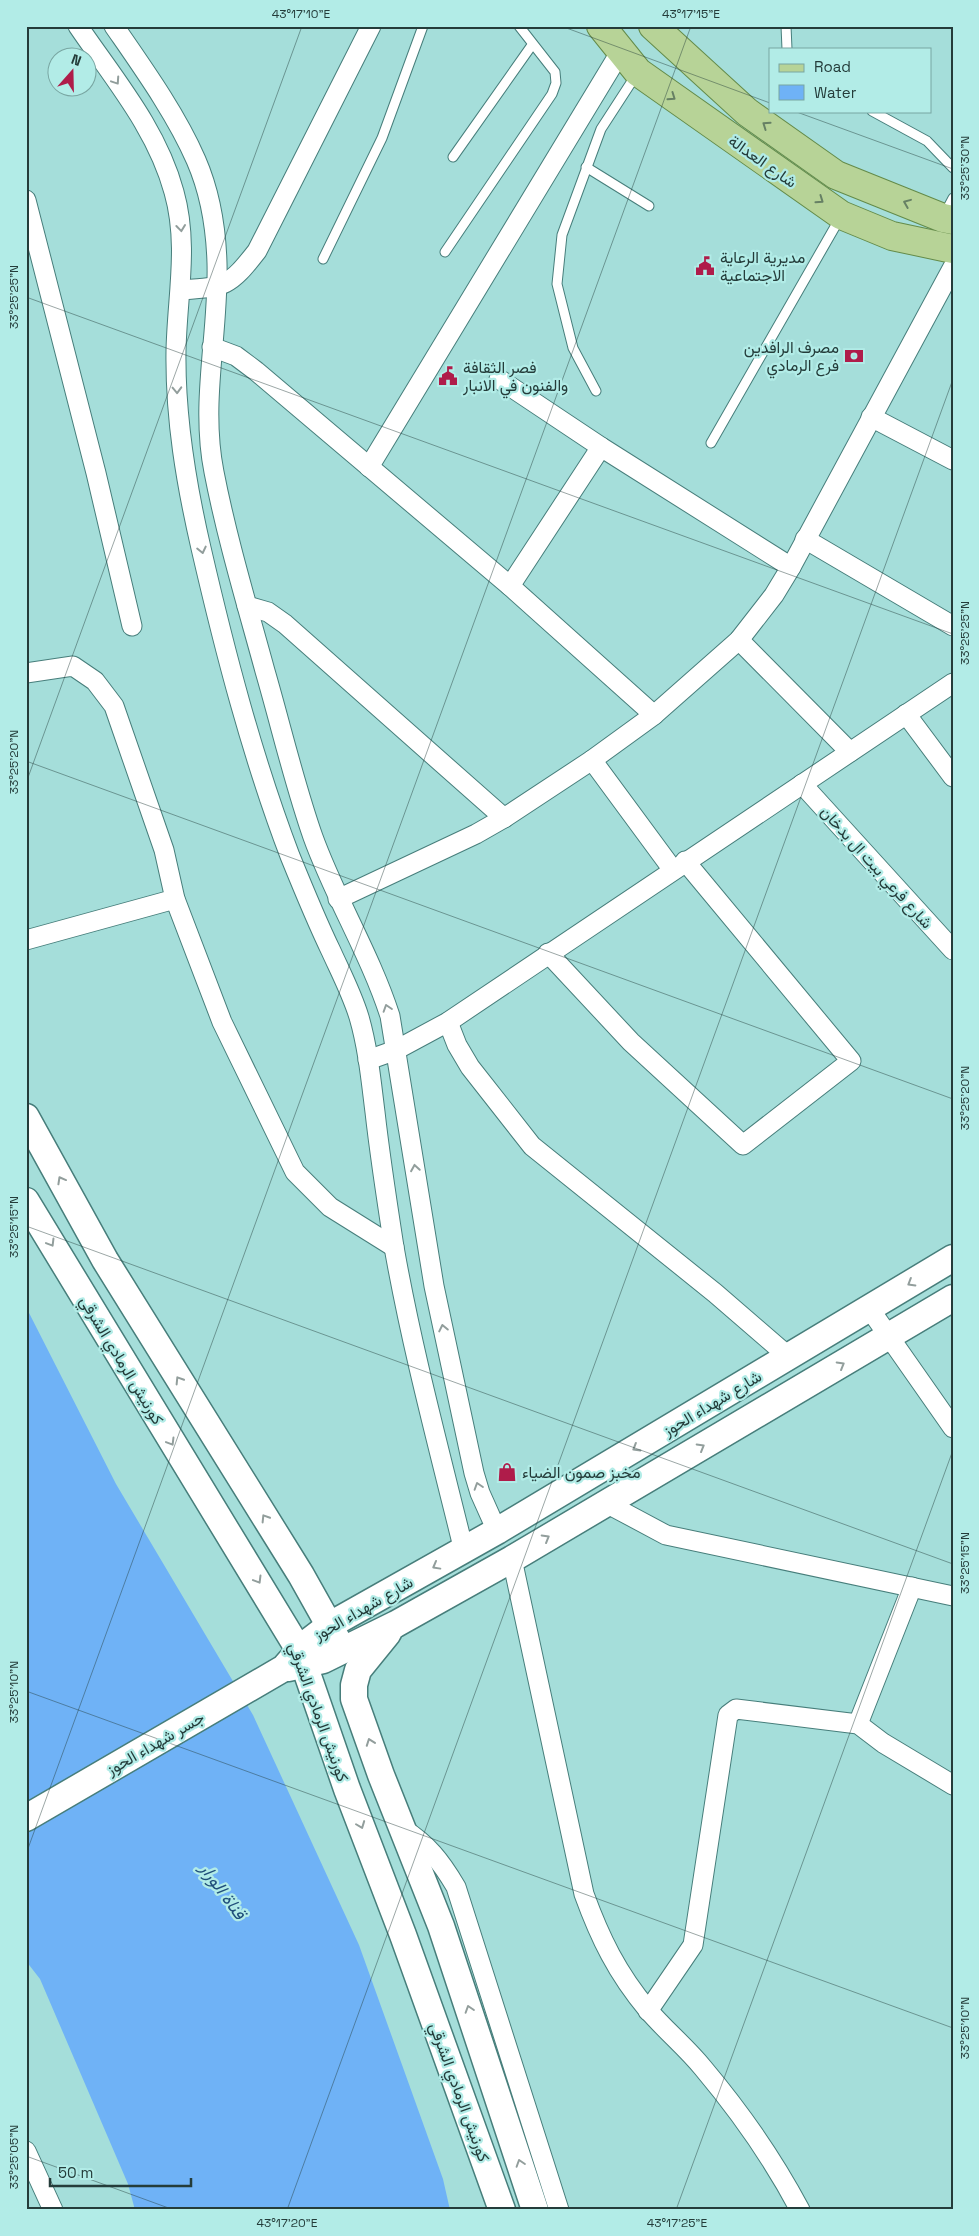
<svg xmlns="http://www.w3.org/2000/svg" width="979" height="2236" font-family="'Space Grotesk',Vazirmatn,sans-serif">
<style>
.water{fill:#6fb2f6}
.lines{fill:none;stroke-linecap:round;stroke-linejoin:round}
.service-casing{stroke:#477e7b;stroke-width:11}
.minor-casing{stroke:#477e7b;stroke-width:21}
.secondary-casing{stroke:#477e7b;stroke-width:29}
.primary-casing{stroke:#648b49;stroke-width:30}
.service{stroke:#fff;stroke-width:9}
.minor{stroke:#fff;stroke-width:19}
.secondary{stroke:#fff;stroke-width:26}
.primary{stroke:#b7d397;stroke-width:28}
.oneway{stroke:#929e9c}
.oneway2{stroke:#668064}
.ticks{fill:none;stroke:#243c3a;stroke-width:1;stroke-opacity:0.45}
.labels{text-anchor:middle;stroke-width:4.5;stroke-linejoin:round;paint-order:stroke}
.street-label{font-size:16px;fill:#243c3a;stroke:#b2ece7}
.poi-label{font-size:16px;fill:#243c3a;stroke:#b2ece7;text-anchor:start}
.water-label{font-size:18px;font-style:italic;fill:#204f7b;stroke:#b2ece7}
.neatline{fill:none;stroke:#243c3a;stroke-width:2}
.ticks-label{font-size:12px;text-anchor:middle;fill:#243c3a}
</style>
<rect width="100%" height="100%" fill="#a5deda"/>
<!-- water -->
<polygon class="water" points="26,1307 116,1484 253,1715 359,1945 443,2179 450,2210 135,2210 128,2184 40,1979 26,1961"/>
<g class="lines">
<!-- service casing -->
<g class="service-casing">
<g id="service">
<polyline points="786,26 787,49"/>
<polyline points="872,111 927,141 953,168"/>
<polyline points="453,157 532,45"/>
<polyline points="586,167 649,206"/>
<polyline points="944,215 953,198"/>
<polyline points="445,252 552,94 556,83 555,72 519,26"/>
<polyline points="323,259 382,138 423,26"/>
<polyline points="596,391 573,348 557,284 562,235 601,129 636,75"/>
<polyline points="711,443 840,218"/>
</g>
</g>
<!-- minor casing -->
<g class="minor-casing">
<g id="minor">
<path d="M78,26C114,79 157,129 174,192C189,245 177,297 176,351C175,418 186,483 201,548C225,652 252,756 290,856C303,888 316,920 331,951C341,973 352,994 359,1017C368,1048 371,1080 375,1112C380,1157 387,1202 394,1247C412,1349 439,1449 464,1551"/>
<path d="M114,26C143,68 176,114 196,160C210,192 216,229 217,263C219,333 200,402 214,472C227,539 247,605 265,671C281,726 294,783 313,837C335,898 370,954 390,1016L434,1286L474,1473L480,1493L497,1531"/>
<polyline points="26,200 96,473 132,626"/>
<path d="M181,290C225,287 229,287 257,251L371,26"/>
<polyline points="212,347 236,356 256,371 510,586 654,715"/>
<polyline points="499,379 601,447 791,567"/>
<polyline points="871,417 953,460"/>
<polyline points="369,467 621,51"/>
<polyline points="805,539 953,626"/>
<polyline points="510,586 601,447"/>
<polyline points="247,606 268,612 285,624 504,818"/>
<polyline points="739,640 850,752"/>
<polyline points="26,673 73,666 95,681 114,706 164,850 175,899 222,1022 295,1172 330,1207 394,1247"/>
<polyline points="906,714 953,777"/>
<polyline points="592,760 673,870"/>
<polyline points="802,784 953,950"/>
<polyline points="338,899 476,834 504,818 592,760 654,715 739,640 774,595 791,567 953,267"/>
<polyline points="26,940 175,899"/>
<polyline points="548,953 631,1042 743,1145 851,1061 685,861"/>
<polyline points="448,1022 457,1045 470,1067 532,1146 715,1293 789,1357"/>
<polyline points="368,1060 396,1050 448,1022 953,683"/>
<polyline points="869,1308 953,1428"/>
<polyline points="606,1503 666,1535 953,1596"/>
<path d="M512,1559L584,1894C600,1938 617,1973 648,2010C665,2030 686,2047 703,2068C740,2112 773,2159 800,2210"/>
<polyline points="858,1724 912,1587"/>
<path d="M402,1828C428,1845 440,1860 456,1887L559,2210"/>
<polyline points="648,2011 693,1945 728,1715 736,1709 858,1724 883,1743 953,1785"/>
<polyline points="26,2151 53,2210"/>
</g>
</g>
<!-- secondary casing -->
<g class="secondary-casing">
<g id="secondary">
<polyline points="26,1117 105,1260 301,1575 338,1641"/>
<polyline points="26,1201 299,1650 347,1789 403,1935 502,2210"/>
<polyline points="388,1633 358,1670 354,1685 354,1699 381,1775 441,1926 535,2210"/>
<polyline points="288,1668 323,1660 396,1624 512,1559 953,1298"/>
<polyline points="26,1818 284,1668 304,1645 330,1625 497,1531 953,1258"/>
</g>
</g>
<!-- primary casing -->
<g class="primary-casing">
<g id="primary">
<polyline points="601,26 638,72 841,215 892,236 953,249"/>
<polyline points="653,26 747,112 836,175 943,218 953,220"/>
</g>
</g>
<!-- service -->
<use href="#service" class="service"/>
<!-- minor -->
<use href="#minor" class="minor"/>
<!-- secondary -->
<use href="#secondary" class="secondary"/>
<!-- primary -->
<use href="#primary" class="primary"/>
</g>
<!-- one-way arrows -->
<defs><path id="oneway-chevron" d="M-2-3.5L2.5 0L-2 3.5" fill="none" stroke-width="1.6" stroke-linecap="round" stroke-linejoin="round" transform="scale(1.25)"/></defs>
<g class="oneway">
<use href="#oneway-chevron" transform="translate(116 81) rotate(56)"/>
<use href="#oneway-chevron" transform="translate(181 228) rotate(83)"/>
<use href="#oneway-chevron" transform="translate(177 390) rotate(88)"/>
<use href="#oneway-chevron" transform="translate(202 550) rotate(77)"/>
<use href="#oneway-chevron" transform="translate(387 1008) rotate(-108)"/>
<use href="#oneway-chevron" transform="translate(415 1168) rotate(-99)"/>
<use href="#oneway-chevron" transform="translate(61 1180) rotate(-119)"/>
<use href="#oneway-chevron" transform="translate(51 1243) rotate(59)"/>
<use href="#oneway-chevron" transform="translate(911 1283) rotate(149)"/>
<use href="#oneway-chevron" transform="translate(443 1328) rotate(-102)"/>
<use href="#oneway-chevron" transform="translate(841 1365) rotate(-30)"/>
<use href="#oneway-chevron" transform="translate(179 1380) rotate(-122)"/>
<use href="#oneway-chevron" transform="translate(171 1442) rotate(59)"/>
<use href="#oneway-chevron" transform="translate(701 1447) rotate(-30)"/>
<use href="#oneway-chevron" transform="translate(636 1448) rotate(149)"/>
<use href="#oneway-chevron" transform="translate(478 1486) rotate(-108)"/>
<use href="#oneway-chevron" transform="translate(265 1518) rotate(-122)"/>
<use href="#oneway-chevron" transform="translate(546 1538) rotate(-30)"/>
<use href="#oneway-chevron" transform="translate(436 1566) rotate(151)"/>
<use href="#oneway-chevron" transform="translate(258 1580) rotate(59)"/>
<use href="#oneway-chevron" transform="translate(370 1742) rotate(-110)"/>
<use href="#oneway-chevron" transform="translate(361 1825) rotate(69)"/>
<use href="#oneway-chevron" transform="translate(469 2009) rotate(-108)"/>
<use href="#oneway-chevron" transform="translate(520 2163) rotate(-108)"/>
</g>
<g class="oneway2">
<use href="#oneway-chevron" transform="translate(672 97) rotate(35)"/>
<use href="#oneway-chevron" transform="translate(766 125) rotate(-145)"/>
<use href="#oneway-chevron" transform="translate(820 200) rotate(35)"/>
<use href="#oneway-chevron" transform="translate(907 203) rotate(-158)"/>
</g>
<!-- ticks -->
<path class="ticks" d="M561,26L770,103M794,111L953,169M26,297L953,634M26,761L953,1099M26,783L302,26M26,1226L953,1564M26,1691L953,2028M26,1854L691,26M26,2156L174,2210M287,2210L953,379M676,2210L953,1450"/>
<!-- icons -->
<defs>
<g id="civic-bare" transform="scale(1.5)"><path d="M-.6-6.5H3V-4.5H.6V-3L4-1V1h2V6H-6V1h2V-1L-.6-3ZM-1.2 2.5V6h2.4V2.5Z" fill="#af1c4a" stroke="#b2ece7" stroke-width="2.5" paint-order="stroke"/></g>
<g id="bank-bare" transform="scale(1.5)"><path d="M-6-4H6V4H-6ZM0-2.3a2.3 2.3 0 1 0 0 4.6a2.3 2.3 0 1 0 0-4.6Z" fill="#af1c4a" stroke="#b2ece7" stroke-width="2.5" paint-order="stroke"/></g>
<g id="shop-bare" transform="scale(1.5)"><path d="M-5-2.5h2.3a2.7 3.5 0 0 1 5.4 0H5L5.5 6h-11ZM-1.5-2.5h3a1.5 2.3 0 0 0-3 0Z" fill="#af1c4a" stroke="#b2ece7" stroke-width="2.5" paint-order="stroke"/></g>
</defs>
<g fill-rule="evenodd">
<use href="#civic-bare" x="705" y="266"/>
<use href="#bank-bare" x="854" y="356"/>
<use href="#civic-bare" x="448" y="376"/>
<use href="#shop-bare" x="507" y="1472"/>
</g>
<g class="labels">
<!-- street labels -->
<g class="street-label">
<text transform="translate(763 161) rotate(35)" y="6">شارع العدالة</text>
<text transform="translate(877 867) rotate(48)" y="6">شارع فرعي بيت ال بدخان</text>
<text transform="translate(122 1360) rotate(59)" y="6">كورنيش الرمادي الشرقي</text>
<text transform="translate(712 1403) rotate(-31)" y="6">شارع شهداء الحوز</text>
<text transform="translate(363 1608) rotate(-30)" y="6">شارع شهداء الحوز</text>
<text transform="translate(319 1712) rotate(70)" y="6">كورنيش الرمادي الشرقي</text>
<text transform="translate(155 1743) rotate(-30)" y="6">جسر شهداء الحوز</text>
<text transform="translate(460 2092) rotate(70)" y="6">كورنيش الرمادي الشرقي</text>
</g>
<!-- poi labels -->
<g class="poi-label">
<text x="720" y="263">مديرية الرعاية<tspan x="720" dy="18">الاجتماعية</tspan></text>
<text x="839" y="353" text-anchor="end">مصرف الرافدين<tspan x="839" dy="18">فرع الرمادي</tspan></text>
<text x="463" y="373">فصر الثقافة<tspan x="463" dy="18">والفنون في الانبار</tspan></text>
<text x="522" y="1478">مخبز صمون الضياء</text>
</g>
<!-- water labels -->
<g class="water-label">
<text transform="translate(223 1891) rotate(54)" y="6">قناة الورار</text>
</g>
</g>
<!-- border -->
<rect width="979" height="2236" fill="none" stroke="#b2ece7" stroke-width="55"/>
<!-- legend -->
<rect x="769" y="48" width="162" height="65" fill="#b2ece7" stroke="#79a6a2"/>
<rect x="779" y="64" width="25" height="8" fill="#b7d397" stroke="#79a6a2"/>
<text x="814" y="72" font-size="15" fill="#243c3a">Road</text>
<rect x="779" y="85" width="25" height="15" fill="#6fb2f6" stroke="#79a6a2"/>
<text x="814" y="98" font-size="15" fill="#243c3a">Water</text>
<!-- north arrow -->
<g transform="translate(72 72) rotate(20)"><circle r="24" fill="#b2ece7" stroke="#79a6a2"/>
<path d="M0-4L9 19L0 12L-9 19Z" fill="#af1c4a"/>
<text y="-8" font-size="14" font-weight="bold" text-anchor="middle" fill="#243c3a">N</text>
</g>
<!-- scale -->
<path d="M50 2178v8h141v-8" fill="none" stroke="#243c3a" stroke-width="2.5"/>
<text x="58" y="2178" font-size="15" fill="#243c3a" stroke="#b2ece7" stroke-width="4" paint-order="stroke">50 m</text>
<rect x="28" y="28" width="924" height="2180" class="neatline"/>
<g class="ticks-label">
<text x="301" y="18">43°17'10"E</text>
<text x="691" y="18">43°17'15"E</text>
<text transform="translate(965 168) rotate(-90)" y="4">33°25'30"N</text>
<text transform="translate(14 297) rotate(-90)" y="4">33°25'25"N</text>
<text transform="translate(965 633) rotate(-90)" y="4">33°25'25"N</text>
<text transform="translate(14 762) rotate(-90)" y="4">33°25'20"N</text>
<text transform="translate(965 1098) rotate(-90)" y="4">33°25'20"N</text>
<text transform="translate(14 1227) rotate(-90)" y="4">33°25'15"N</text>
<text transform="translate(965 1563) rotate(-90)" y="4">33°25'15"N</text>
<text transform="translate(14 1692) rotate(-90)" y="4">33°25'10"N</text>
<text transform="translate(965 2028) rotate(-90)" y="4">33°25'10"N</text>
<text transform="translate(14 2157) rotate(-90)" y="4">33°25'05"N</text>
<text x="287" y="2227">43°17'20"E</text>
<text x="677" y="2227">43°17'25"E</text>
</g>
</svg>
